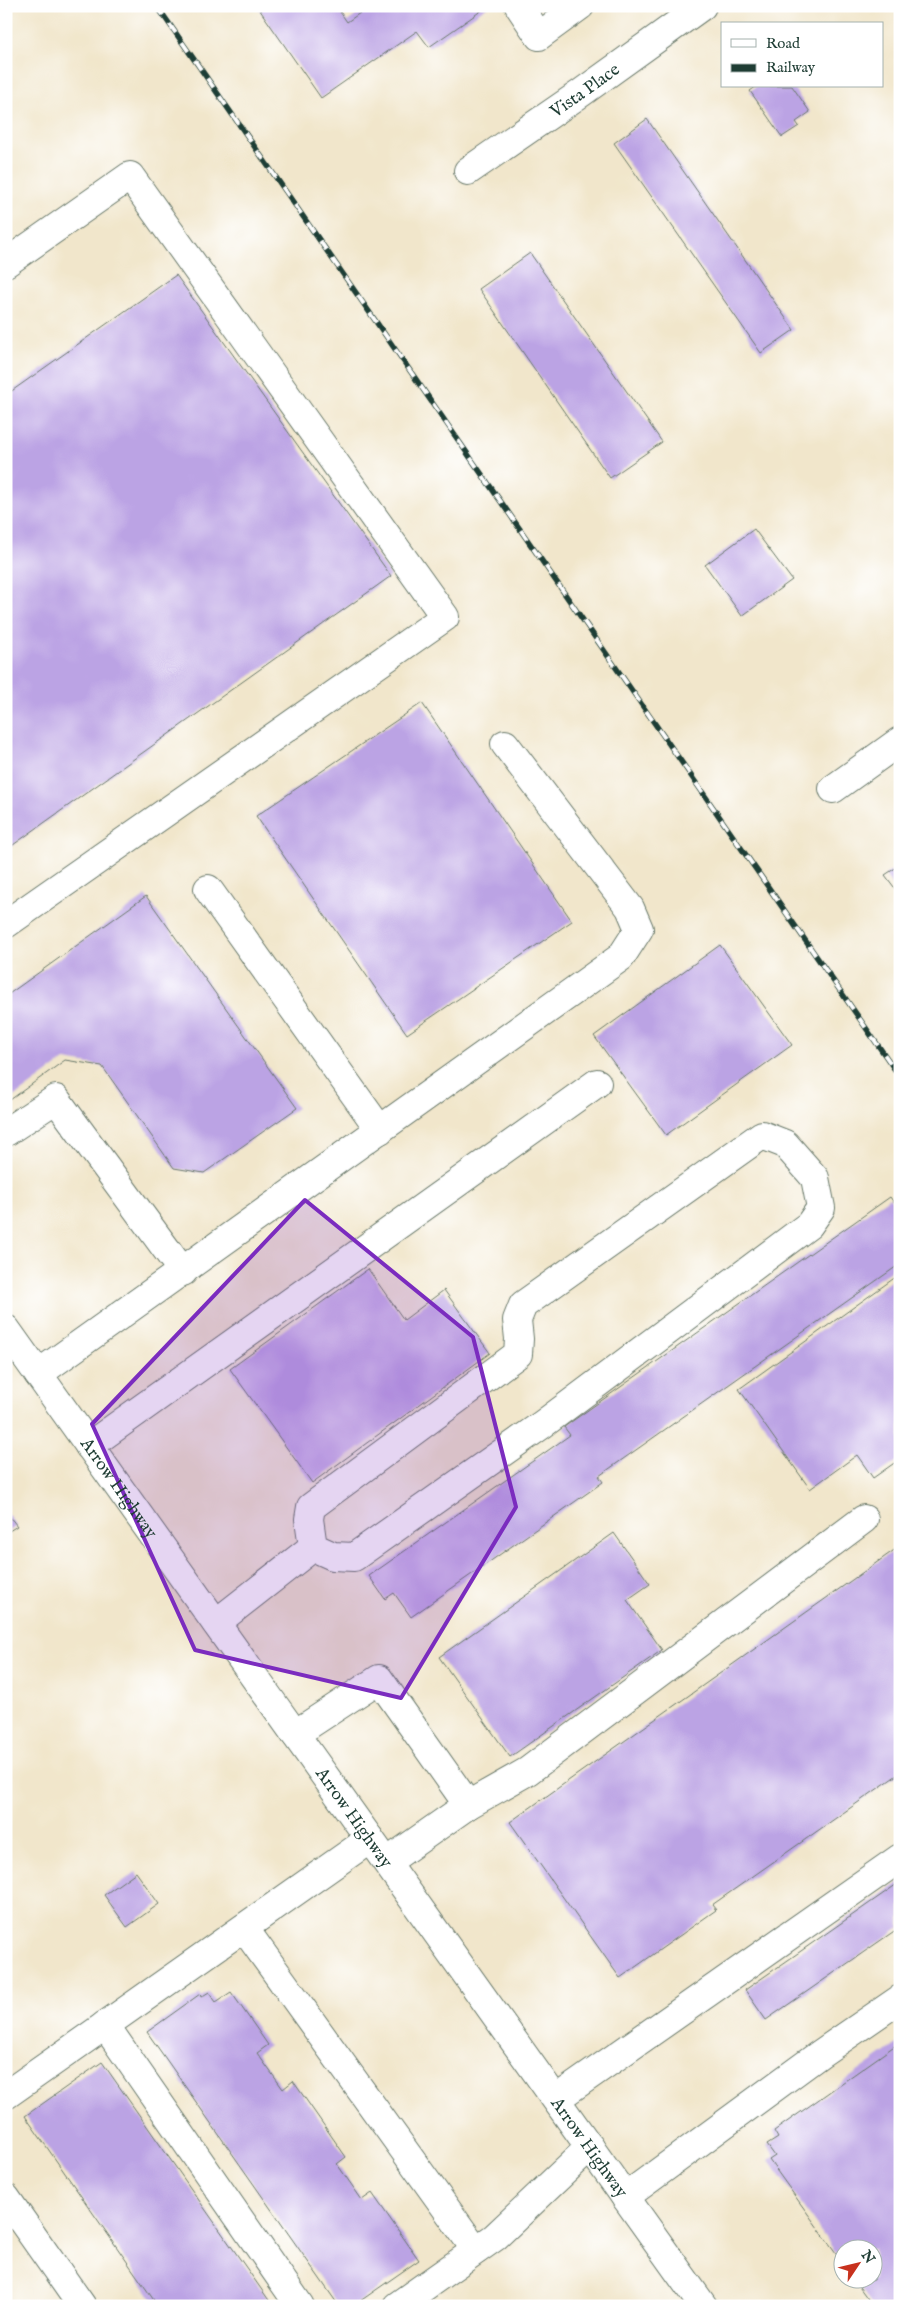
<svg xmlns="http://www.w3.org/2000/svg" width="906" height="2312" font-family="'IM FELL English',serif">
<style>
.building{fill:#bba3e4}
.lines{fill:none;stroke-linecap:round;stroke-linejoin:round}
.minor-casing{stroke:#687869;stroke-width:30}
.major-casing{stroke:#687869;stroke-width:30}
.minor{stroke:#fff;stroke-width:28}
.major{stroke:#fff;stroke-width:28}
.rail-casing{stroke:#1f3d34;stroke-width:5.5}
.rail{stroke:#fff;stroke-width:4;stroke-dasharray:11;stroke-linecap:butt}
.marked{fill:#7b2cbf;fill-opacity:0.2;stroke:#7b2cbf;stroke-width:4;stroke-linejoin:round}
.labels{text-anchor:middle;stroke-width:5;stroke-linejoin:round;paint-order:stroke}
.street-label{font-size:18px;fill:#1f3d34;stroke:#fff}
</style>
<rect width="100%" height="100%" fill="#fff"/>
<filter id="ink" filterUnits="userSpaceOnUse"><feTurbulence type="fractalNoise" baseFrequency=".02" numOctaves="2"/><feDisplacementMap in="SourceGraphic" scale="10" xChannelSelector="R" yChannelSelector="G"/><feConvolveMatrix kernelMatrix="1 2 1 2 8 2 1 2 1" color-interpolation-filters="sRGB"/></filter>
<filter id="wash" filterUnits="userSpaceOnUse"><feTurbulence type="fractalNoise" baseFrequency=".0096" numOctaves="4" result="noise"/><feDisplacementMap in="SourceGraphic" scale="20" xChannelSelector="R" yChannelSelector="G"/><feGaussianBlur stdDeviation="1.12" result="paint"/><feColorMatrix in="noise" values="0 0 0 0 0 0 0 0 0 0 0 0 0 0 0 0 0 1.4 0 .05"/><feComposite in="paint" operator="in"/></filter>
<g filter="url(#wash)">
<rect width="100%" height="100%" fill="#f1e6cb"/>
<g id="blocks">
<!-- building -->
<g class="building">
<polygon points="257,6 336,6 347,22 370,6 488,6 429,47 417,31 321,98"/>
<polygon points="757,86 792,86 810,112 796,122 799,126 782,137 750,91"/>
<polygon points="647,119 794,330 761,353 614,143"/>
<polygon points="530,253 662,442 610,478 479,289"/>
<polygon points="176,275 391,576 6,850 6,395"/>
<polygon points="754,529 792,580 742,616 705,565"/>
<polygon points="422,703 572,921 407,1034 256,816"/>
<polygon points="900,865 900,895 885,875"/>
<polygon points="146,896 297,1108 204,1173 174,1168 102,1066 65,1060 10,1100 6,1095 6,996"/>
<polygon points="720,945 792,1045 666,1135 594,1036"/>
<polygon points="890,1197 900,1211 900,1264 599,1476 603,1482 411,1617 394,1593 385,1599 369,1576 570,1435 564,1427"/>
<polygon points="368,1269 404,1320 444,1290 490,1353 312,1483 230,1369"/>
<polygon points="900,1274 900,1459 873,1478 857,1455 810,1489 739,1389"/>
<polygon points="6,1512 17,1526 6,1533"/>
<polygon points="614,1533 650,1584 627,1600 662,1650 510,1757 439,1657"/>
<polygon points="900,1546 900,1773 712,1905 716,1910 620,1978 510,1822"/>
<polygon points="136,1872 159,1904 127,1927 104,1895"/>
<polygon points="900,1882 900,1927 766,2020 745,1990"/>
<polygon points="209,1992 216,2002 231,1992 268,2045 257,2053 283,2089 293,2081 346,2157 337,2164 362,2200 372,2193 419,2260 353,2306 339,2306 147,2032 200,1994 201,1997"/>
<polygon points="900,2042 900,2306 873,2306 854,2280 874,2280 874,2250 844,2250 844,2264 769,2160 775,2156 767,2145 778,2138 774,2131"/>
<polygon points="102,2062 273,2306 158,2306 25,2116"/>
</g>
</g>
</g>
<g filter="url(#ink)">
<use href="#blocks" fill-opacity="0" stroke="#687869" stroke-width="1"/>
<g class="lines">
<!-- minor casing -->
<g class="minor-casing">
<g id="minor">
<polyline points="519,6 539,36 580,6"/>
<path id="s1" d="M468,171L581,93L702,6"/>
<polyline points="6,263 130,176 445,617 6,924"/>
<polyline points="833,789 900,741"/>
<polyline points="208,889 380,1130"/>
<polyline points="6,1132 56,1099 183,1272"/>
<polyline points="38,1374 621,957 639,929 630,908 505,744"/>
<polyline points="89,1446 597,1083"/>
<polyline points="216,1623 313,1547 333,1556 354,1557 543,1424 809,1225 821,1208 815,1178 785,1144 762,1135 523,1305 517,1320 519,1339 518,1354 311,1507 309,1519 313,1547"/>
<polyline points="295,1734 379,1679 468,1805 387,1862"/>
<polyline points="468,1805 528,1771 864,1519"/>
<polyline points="244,1928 476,2250"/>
<polyline points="105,2025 300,2306"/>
<polyline points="6,2095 370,1839"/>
<polyline points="556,2099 900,1858"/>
<polyline points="625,2197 820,2054 900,1999"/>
<polyline points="6,2198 82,2306"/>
<polyline points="397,2306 495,2237 590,2147"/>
</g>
</g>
<!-- major casing -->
<g class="major-casing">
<g id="major">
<path id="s2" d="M6,1329L703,2306"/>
</g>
</g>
<!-- minor -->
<use href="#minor" class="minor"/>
<!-- major -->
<use href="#major" class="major"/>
<!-- rail casing -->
<g class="rail-casing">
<polyline id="rail" points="157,6 900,1077"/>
</g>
<!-- rail -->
<use href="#rail" class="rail"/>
</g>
</g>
<!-- marked area -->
<path class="marked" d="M305,1200L473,1337L516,1507L401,1698L195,1650L92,1424Z"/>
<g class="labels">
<!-- street labels -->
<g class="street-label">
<text dy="6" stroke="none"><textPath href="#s1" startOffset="142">Vista Place</textPath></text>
<text dy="6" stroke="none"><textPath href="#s2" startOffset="195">Arrow Highway</textPath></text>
<text dy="6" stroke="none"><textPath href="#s2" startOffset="600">Arrow Highway</textPath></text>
<text dy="6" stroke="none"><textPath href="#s2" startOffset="1005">Arrow Highway</textPath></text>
</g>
</g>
<!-- margin -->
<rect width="906" height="2312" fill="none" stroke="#fff" stroke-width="25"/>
<!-- legend -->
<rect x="721" y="22" width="162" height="65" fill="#ffffff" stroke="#a5b1ae"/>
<rect x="731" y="39" width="25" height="8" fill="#ffffff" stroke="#a5b1ae"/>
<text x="766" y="48" font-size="15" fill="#1f3d34">Road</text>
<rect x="731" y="64" width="25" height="8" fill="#1f3d34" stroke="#a5b1ae"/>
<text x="766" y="72" font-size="15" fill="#1f3d34">Railway</text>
<!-- north arrow -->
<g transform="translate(858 2264) rotate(55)"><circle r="24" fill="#ffffff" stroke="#a5b1ae"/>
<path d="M0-4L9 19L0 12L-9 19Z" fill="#c8321e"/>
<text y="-8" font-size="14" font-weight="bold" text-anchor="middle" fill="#1f3d34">N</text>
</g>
</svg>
